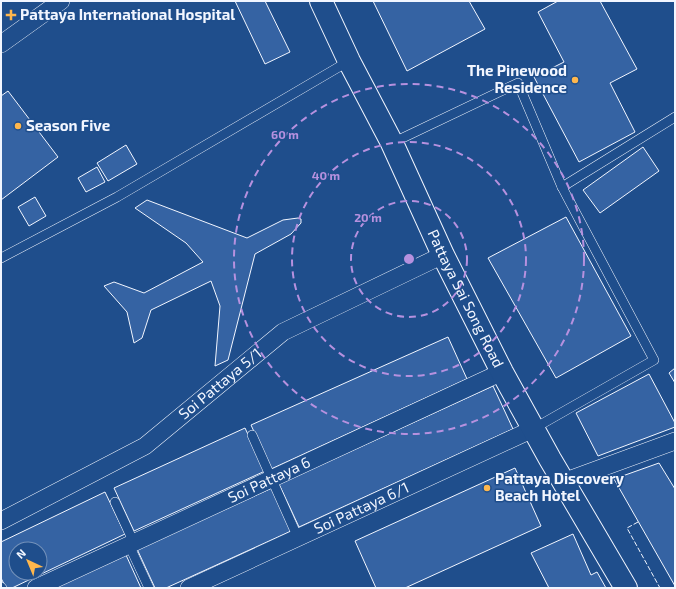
<svg xmlns="http://www.w3.org/2000/svg" width="676" height="589" font-family="'Exo 2',sans-serif">
<style>
.building{fill:#3563a3;stroke:#f2f6ff;fill-rule:evenodd}
.lines{fill:none;stroke-linecap:round;stroke-linejoin:round}
.service-casing{stroke:#f2f6ff;stroke-width:10}
.minor-casing{stroke:#f2f6ff;stroke-width:18}
.secondary-casing{stroke:#f2f6ff;stroke-width:24}
.service{stroke:#1f4e8c;stroke-width:9}
.minor{stroke:#1f4e8c;stroke-width:17}
.secondary{stroke:#1f4e8c;stroke-width:22}
.fence{stroke:#f2f6ff;stroke-width:1;stroke-dasharray:5 2;stroke-linecap:butt}
.ring{fill:none;stroke:#b691df;stroke-width:2;stroke-dasharray:7 5}
.poi-dot{fill:#ffb74d;stroke:#1f4e8c;stroke-width:1.5}
.labels{text-anchor:middle;stroke-width:3;stroke-linejoin:round;paint-order:stroke}
.poi-label{font-size:15px;font-weight:bold;fill:#f2f6ff;stroke:#1f4e8c;text-anchor:start}
.street-label{font-size:15px;fill:#f2f6ff;stroke:#1f4e8c}
.centre{fill:#b691df;stroke:#1f4e8c;stroke-width:2}
.ring-label{font-size:12px;text-anchor:middle;font-weight:bold;fill:#b691df;stroke:#1f4e8c;stroke-width:3;stroke-linejoin:round;paint-order:stroke}
</style>
<rect width="100%" height="100%" fill="#1f4e8c"/>
<!-- building -->
<g class="building">
<polygon points="235,1 265,1 290,52 265,64"/>
<polygon points="373,1 469,1 485,29 407,71"/>
<polygon points="558,1 600,1 637,69 610,83 635,132 579,162 534,77 564,62 538,12"/>
<polygon points="8,91 58,157 1,200 1,96"/>
<polygon points="126,145 137,164 108,181 97,163"/>
<polygon points="643,147 659,171 600,213 583,190"/>
<polygon points="97,167 105,182 86,192 78,178"/>
<polygon points="35,197 46,216 29,226 18,207"/>
<polygon points="147,200 247,238 283,220 298,218 301,219 301,223 291,234 255,254 228,360 215,366 220,306 211,281 151,310 142,338 134,343 127,312 104,286 114,282 144,293 203,262 186,243 135,208"/>
<polygon points="566,217 631,336 556,378 488,258"/>
<polygon points="448,337 467,379 271,469 251,425"/>
<polygon points="675,368 675,383 669,373"/>
<polygon points="649,374 675,423 675,427 598,456 576,413"/>
<polygon points="493,386 513,429 299,527 279,484"/>
<polygon points="245,428 265,471 134,531 114,488"/>
<polygon points="659,463 675,489 675,586 614,479"/>
<polygon points="515,468 541,526 405,588 376,588 355,541"/>
<polygon points="272,488 291,531 166,588 155,588 137,549"/>
<path d="M105,492L125,534L12,588H6L1,578V542ZM16,549H40V573H16Z"/>
<polygon points="573,534 591,575 597,572 606,588 549,588 531,553"/>
<polygon points="126,555 141,588 54,588"/>
</g>
<g class="lines">
<!-- service casing -->
<g class="service-casing">
<g id="service">
<polyline points="392,143 518,83 562,187 654,360 533,429"/>
<polyline points="562,187 675,117"/>
<polyline points="1,258 117,197 349,61"/>
<polyline points="252,435 298,538"/>
<polyline points="115,502 134,543"/>
<polyline points="129,545 149,588"/>
<polyline points="1,587 2,588"/>
</g>
</g>
<!-- minor casing -->
<g class="minor-casing">
<g id="minor">
<polyline points="1,44 61,1"/>
<polyline points="563,482 675,441"/>
<path id="s1" d="M1,521L145,446L283,332L443,255"/>
<path id="s2" d="M36,588L502,372"/>
<path id="s3" d="M189,588L533,429"/>
</g>
</g>
<!-- secondary casing -->
<g class="secondary-casing">
<g id="secondary">
<path id="s4" d="M321,1L349,61L392,143L443,255L502,372L550,459L626,588"/>
</g>
</g>
<!-- service -->
<use href="#service" class="service"/>
<!-- minor -->
<use href="#minor" class="minor"/>
<!-- secondary -->
<use href="#secondary" class="secondary"/>
<!-- fence -->
<polyline class="fence" points="638,522 627,528 660,588"/>
</g>
<!-- distance rings -->
<g class="ring">
<circle cx="409" cy="259" r="58"/>
<circle cx="409" cy="259" r="117"/>
<circle cx="409" cy="259" r="175"/>
</g>
<!-- markers -->
<g class="poi-dot">
<path d="M9 9h4v4h4v4h-4v4h-4v-4h-4v-4h4z"/>
<circle cx="575" cy="80" r="4"/>
<circle cx="18" cy="126" r="4"/>
<circle cx="487" cy="488" r="4"/>
</g>
<g class="labels">
<!-- poi labels -->
<g class="poi-label">
<text x="20" y="20">Pattaya International Hospital</text>
<text x="567" y="76" text-anchor="end">The Pinewood<tspan x="567" dy="17">Residence</tspan></text>
<text x="26" y="131">Season Five</text>
<text x="495" y="484">Pattaya Discovery<tspan x="495" dy="17">Beach Hotel</tspan></text>
</g>
<!-- street labels -->
<g class="street-label">
<text dy="5" stroke="none"><textPath href="#s4" startOffset="331">Pattaya Sai Song Road</textPath></text>
<text dy="5" stroke="none"><textPath href="#s1" startOffset="260">Soi Pattaya 5/1</textPath></text>
<text dy="5" stroke="none"><textPath href="#s2" startOffset="257">Soi Pattaya 6</textPath></text>
<text dy="5" stroke="none"><textPath href="#s3" startOffset="190">Soi Pattaya 6/1</textPath></text>
</g>
</g>
<circle cx="409" cy="259" r="6" class="centre"/>
<g class="ring-label">
<text x="285" y="139">60 m</text>
<text x="326" y="180">40 m</text>
<text x="368" y="222">20 m</text>
</g>
<!-- border -->
<rect width="676" height="589" fill="none" stroke="#f2f6ff" stroke-width="4"/>
<!-- north arrow -->
<g transform="translate(28 561) rotate(316)"><circle r="19" fill="#1f4e8c" stroke="#7391ba"/>
<path d="M0-3L7 15L0 10L-7 15Z" fill="#ffb74d"/>
<text y="-6" font-size="11" font-weight="bold" text-anchor="middle" fill="#f2f6ff">N</text>
</g>
</svg>
